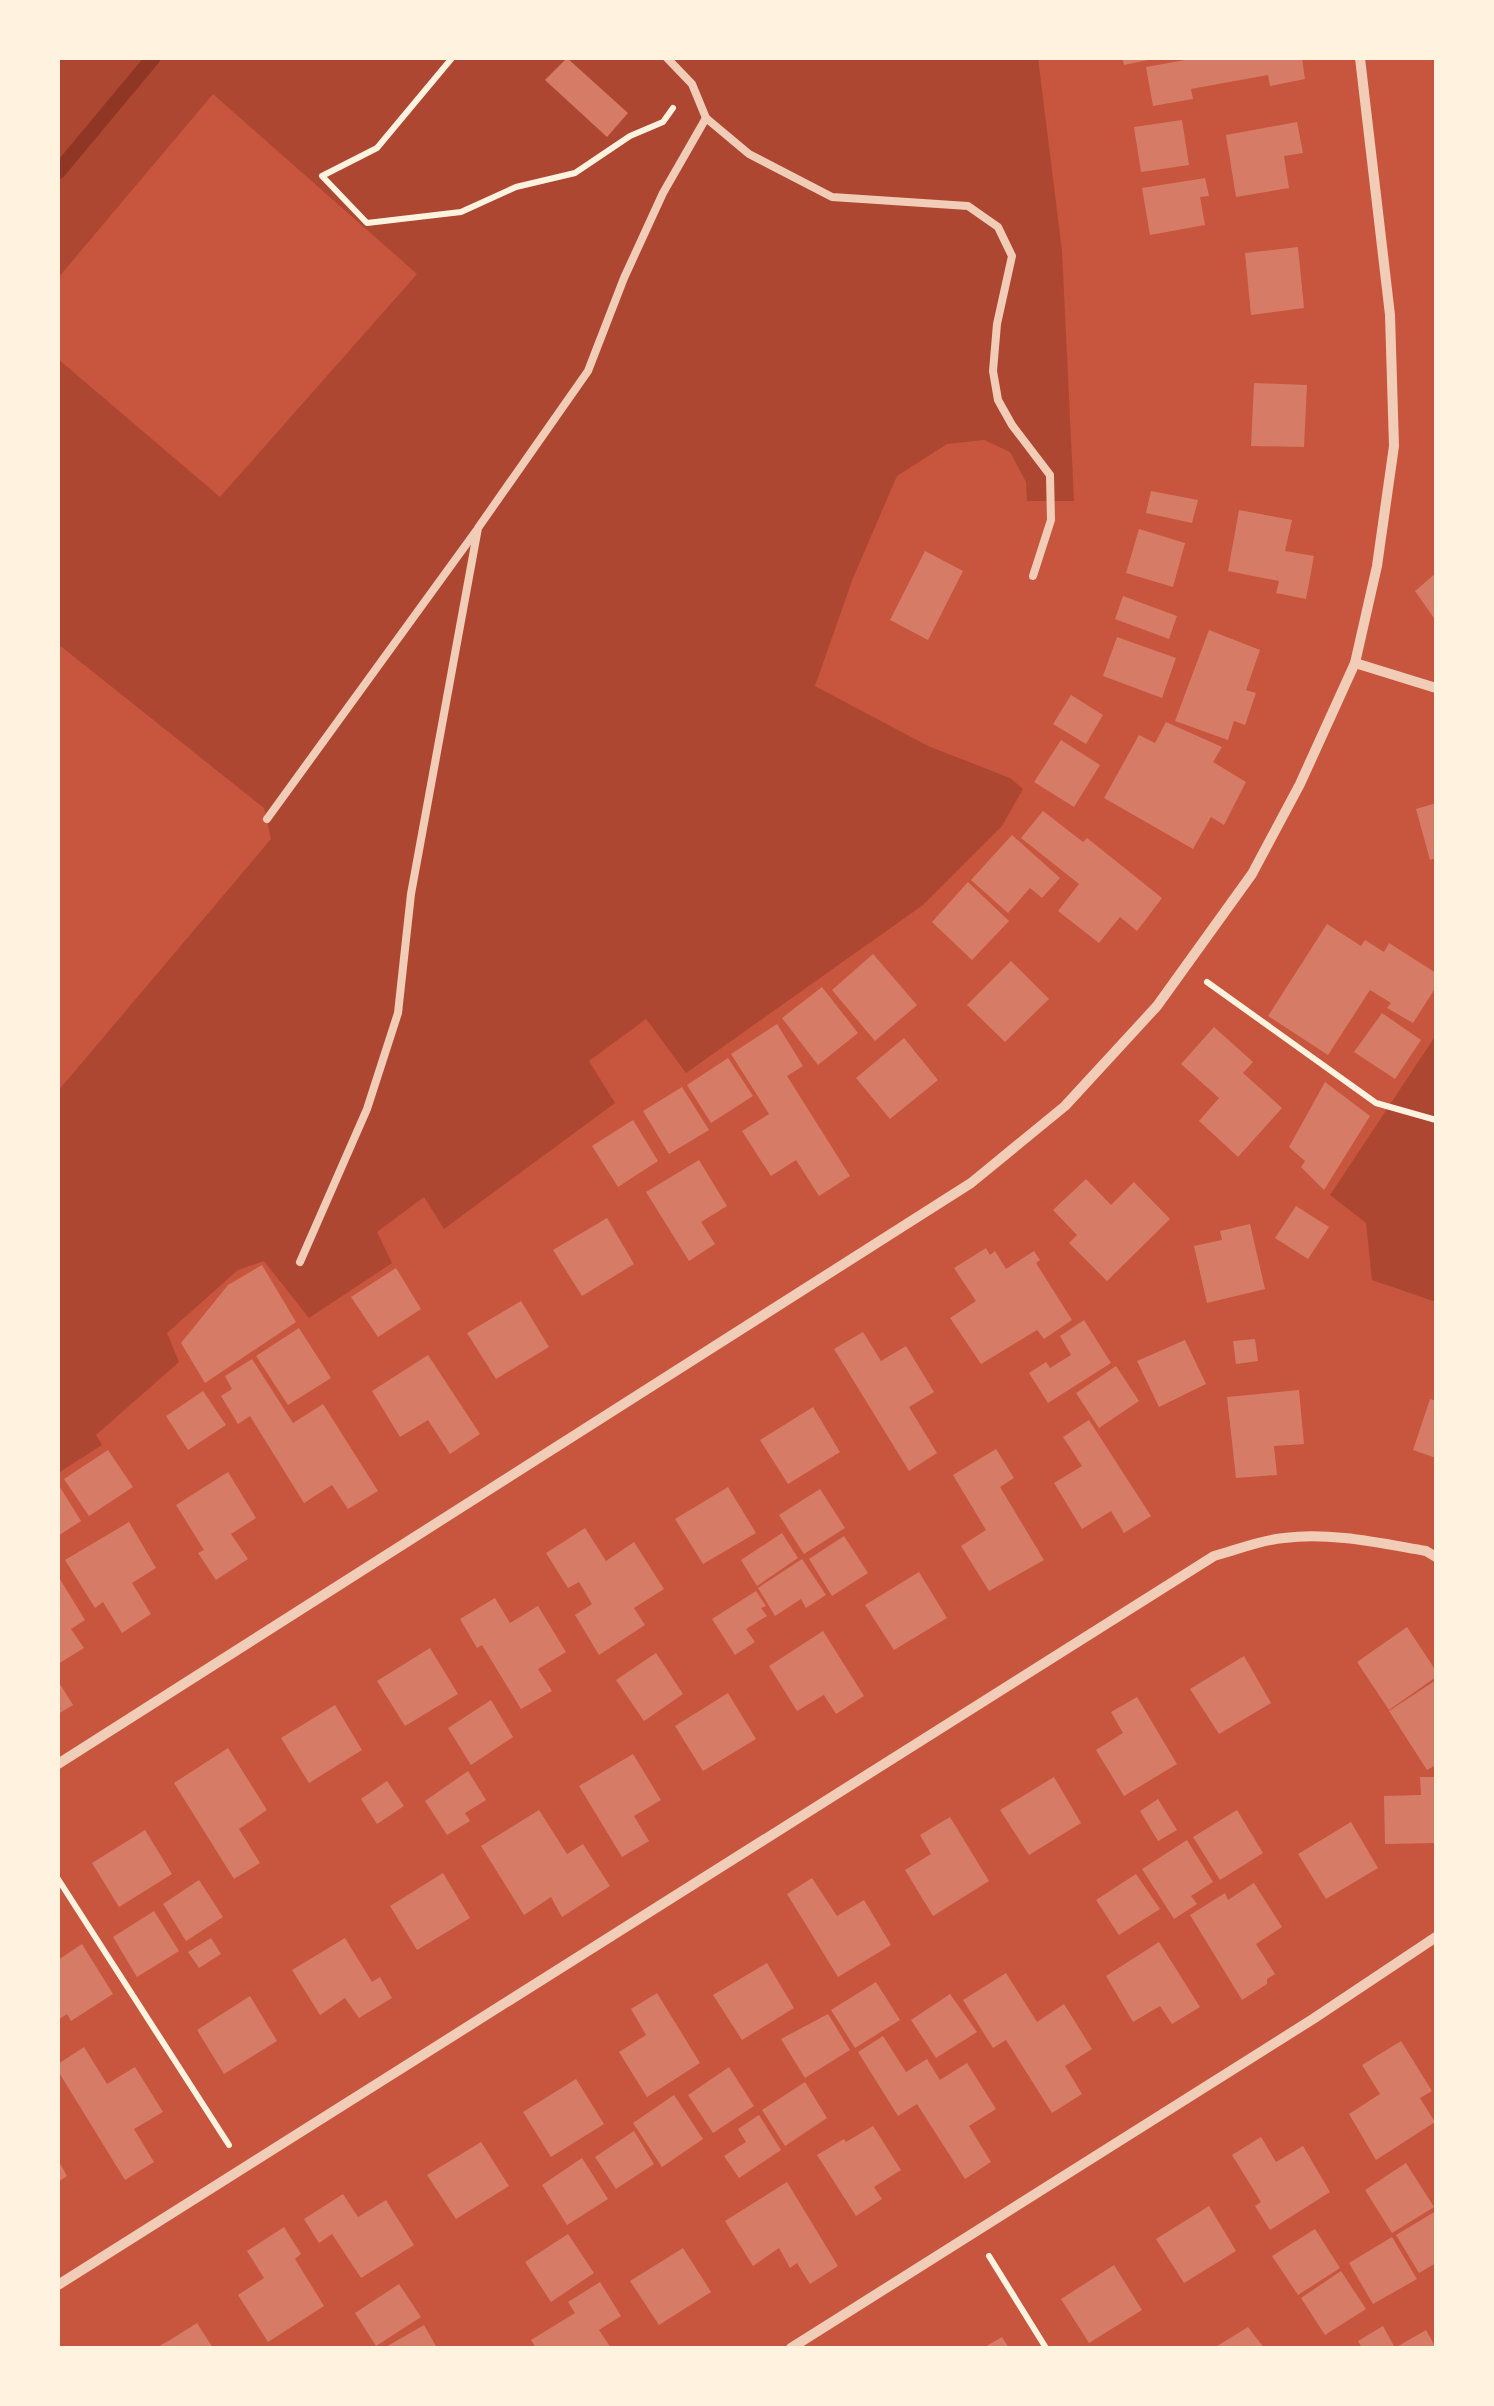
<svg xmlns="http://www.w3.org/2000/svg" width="1494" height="2406" font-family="'Zilla Slab',serif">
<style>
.green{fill:#ae4732}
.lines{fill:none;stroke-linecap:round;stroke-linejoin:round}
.stream{stroke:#8f3625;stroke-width:15}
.building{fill:#d67c66}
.path{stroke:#fff3e0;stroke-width:6}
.service{stroke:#f1ccb7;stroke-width:8}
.minor{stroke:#f1ccb7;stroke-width:10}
</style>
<rect width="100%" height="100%" fill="#c8553d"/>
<!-- green -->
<g class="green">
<polygon points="58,58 1038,58 1062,251 1074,501 1027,501 1026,482 1010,452 984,440 947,444 897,476 853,578 815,686 928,746 1010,778 1023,789 1002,826 923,905 686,1073 646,1019 589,1061 615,1103 444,1229 424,1197 377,1232 392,1263 309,1318 264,1261 238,1270 167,1333 179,1362 96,1435 102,1445 58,1473 58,1091 271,839 264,808 58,644 58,359 220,497 417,274 213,94 58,278"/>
<polygon points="1436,1035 1436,1302 1372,1280 1366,1223 1330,1195"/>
</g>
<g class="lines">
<!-- stream -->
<polyline class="stream" points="58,172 153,58"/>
</g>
<!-- building -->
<g class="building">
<polygon points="567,58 628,113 607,137 545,80"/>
<polygon points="1122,58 1153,58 1153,59 1124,65"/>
<polygon points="1196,58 1302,58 1305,79 1270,86 1268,75 1191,89 1193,99 1153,106 1146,67"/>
<polygon points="1182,120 1189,165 1141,172 1134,127"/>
<polygon points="1297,122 1303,153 1284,156 1289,188 1236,197 1226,135"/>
<polygon points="1205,178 1209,196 1200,197 1205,225 1150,235 1142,188"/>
<polygon points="1298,247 1304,308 1251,315 1245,253"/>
<polygon points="1254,383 1307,385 1304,447 1251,446"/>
<polygon points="1151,491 1198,500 1192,523 1146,513"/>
<polygon points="1239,510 1292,520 1285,551 1314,556 1306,599 1276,593 1279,581 1228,571"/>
<polygon points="1139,529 1185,543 1173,587 1126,573"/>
<polygon points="925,551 963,571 928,640 890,620"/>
<polygon points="1436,573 1436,621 1415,591"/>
<polygon points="1123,596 1177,616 1169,639 1115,619"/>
<polygon points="1209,630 1260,650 1246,690 1256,693 1245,725 1234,721 1228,740 1175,721"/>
<polygon points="1117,637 1176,658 1162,698 1103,676"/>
<polygon points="1071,695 1103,715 1086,744 1053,724"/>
<polygon points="1166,722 1222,747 1213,762 1246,782 1224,825 1211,817 1193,849 1104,798 1139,735 1155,743"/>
<polygon points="1061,740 1100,765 1074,807 1034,782"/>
<polygon points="1436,803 1436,858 1430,860 1416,809"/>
<polygon points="1043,811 1083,842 1087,838 1162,898 1137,931 1120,917 1099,943 1058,911 1079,884 1021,838"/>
<polygon points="1012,835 1060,878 1042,898 1030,888 1008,913 971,880"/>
<polygon points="968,882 1009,921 972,960 932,922"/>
<polygon points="1327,924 1361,946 1365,940 1384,952 1389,943 1436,973 1436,987 1413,1023 1387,1008 1391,1003 1370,990 1328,1055 1268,1016"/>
<polygon points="873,954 917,1005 875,1041 832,990"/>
<polygon points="1011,961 1049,999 1005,1042 967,1005"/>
<polygon points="822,987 858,1033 818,1065 782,1018"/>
<polygon points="1382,1013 1421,1040 1395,1079 1354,1052"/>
<polygon points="777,1024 803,1066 787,1076 850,1176 819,1196 796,1160 771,1176 742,1131 769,1114 731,1054"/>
<polygon points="1214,1027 1253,1062 1243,1073 1282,1108 1238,1157 1199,1121 1219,1098 1181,1064"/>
<polygon points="904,1038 938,1080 890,1119 856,1078"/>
<polygon points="728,1058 753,1096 711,1123 687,1085"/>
<polygon points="1325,1082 1370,1116 1324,1190 1301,1167 1305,1161 1289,1147"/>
<polygon points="682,1087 709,1130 669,1154 643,1111"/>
<polygon points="633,1120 658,1161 618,1187 592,1146"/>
<polygon points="699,1160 727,1206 701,1222 715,1244 689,1261 646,1192"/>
<polygon points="1086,1179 1111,1205 1134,1182 1170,1219 1107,1281 1069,1243 1077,1235 1053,1210"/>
<polygon points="1296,1206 1329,1227 1308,1259 1275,1238"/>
<polygon points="607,1218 634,1264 582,1296 553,1250"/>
<polygon points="1250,1224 1265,1289 1207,1303 1194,1246 1222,1240 1220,1231"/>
<polygon points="986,1248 990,1255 995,1251 1006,1269 1034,1251 1040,1260 1036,1263 1072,1320 1044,1339 1037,1330 981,1364 950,1318 976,1301 954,1268"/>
<polygon points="262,1265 296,1322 205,1383 181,1343 228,1285"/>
<polygon points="396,1268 421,1309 378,1337 351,1297"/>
<polygon points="521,1301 549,1347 496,1379 467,1333"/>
<polygon points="1084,1320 1111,1363 1048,1403 1029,1373 1046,1362 1050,1368 1071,1355 1060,1336"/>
<polygon points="299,1328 331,1378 288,1405 256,1356"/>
<polygon points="863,1332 881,1361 906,1346 934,1392 909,1407 937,1453 909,1471 834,1349"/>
<polygon points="1255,1339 1258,1361 1236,1364 1233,1341"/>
<polygon points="1185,1340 1206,1384 1159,1407 1137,1361"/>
<polygon points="428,1355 480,1434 450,1454 428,1420 400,1437 372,1391"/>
<polygon points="252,1359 293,1423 323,1404 378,1491 348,1509 332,1485 304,1503 250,1416 238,1424 221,1396 232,1389 225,1376"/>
<polygon points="1116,1366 1139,1401 1099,1428 1076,1393"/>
<polygon points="1299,1390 1304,1444 1274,1446 1277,1475 1236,1478 1227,1397"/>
<polygon points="203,1391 226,1425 188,1450 166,1416"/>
<polygon points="1430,1399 1436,1401 1436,1458 1413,1450"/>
<polygon points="813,1407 840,1452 788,1484 760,1440"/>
<polygon points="1089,1420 1151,1516 1124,1533 1111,1511 1082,1529 1054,1483 1082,1466 1063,1437"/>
<polygon points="996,1449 1014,1478 1000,1487 1044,1560 989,1591 961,1546 986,1530 953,1475"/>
<polygon points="108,1450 133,1487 89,1516 64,1479"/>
<polygon points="228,1472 256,1518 231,1534 248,1559 216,1580 198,1553 204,1550 176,1505"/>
<polygon points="58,1484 81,1521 58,1536"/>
<polygon points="728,1487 756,1533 703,1564 675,1519"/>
<polygon points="820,1489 845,1528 804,1554 779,1515"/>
<polygon points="129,1522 156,1568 132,1583 151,1614 122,1633 103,1602 95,1608 65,1560"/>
<polygon points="585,1528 606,1561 634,1542 664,1589 634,1608 645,1625 599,1655 575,1615 592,1604 579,1582 568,1588 546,1553"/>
<polygon points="782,1533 798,1558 757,1586 741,1560"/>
<polygon points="844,1536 868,1573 832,1596 809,1559"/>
<polygon points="802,1559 826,1595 806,1608 801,1599 775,1616 758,1588"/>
<polygon points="919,1572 947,1618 894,1650 865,1605"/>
<polygon points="58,1576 85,1620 71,1629 84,1648 58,1664"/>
<polygon points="756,1591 766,1606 761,1608 767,1616 746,1629 755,1642 735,1655 712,1619"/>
<polygon points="495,1598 510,1623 538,1606 566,1652 538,1669 552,1691 521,1709 482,1645 477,1648 460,1619"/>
<polygon points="1407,1627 1436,1671 1436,1677 1389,1710 1357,1662"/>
<polygon points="823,1631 864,1696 836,1714 824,1695 797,1711 769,1666"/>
<polygon points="430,1648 458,1694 405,1726 377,1681"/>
<polygon points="656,1653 683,1694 644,1721 616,1680"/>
<polygon points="1244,1656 1271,1703 1219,1734 1190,1689"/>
<polygon points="1436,1680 1436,1765 1427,1770 1389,1711"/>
<polygon points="58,1681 73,1705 58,1714"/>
<polygon points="728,1693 756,1739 703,1771 675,1726"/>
<polygon points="1137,1697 1177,1764 1124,1796 1096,1750 1123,1733 1111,1712"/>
<polygon points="491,1700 513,1737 471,1765 448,1728"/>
<polygon points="335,1705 362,1750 309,1783 281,1738"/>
<polygon points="228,1748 267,1810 239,1829 260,1863 234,1879 174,1783"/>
<polygon points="633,1754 661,1800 634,1816 649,1841 622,1857 579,1786"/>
<polygon points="468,1771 486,1800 465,1813 470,1821 447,1835 425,1801"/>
<polygon points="1054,1777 1081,1823 1029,1855 1000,1810"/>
<polygon points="1420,1777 1436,1777 1436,1843 1385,1844 1384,1796 1421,1795"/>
<polygon points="387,1781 404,1806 377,1824 361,1799"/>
<polygon points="1158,1799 1177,1830 1158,1841 1140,1811"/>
<polygon points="539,1810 567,1854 583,1844 610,1886 562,1917 551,1897 524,1915 481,1846"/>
<polygon points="1237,1810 1263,1853 1220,1880 1193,1837"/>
<polygon points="950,1817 989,1881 933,1916 905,1870 931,1854 920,1835"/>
<polygon points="1351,1822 1378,1868 1326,1899 1298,1854"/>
<polygon points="145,1830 172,1874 119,1907 92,1863"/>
<polygon points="1187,1840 1213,1882 1191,1896 1197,1904 1174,1919 1142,1869"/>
<polygon points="443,1873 470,1918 417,1950 390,1906"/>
<polygon points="1136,1874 1160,1909 1119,1935 1096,1900"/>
<polygon points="812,1878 837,1916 864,1900 891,1945 838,1977 787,1894"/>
<polygon points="199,1880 223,1917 186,1941 163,1904"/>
<polygon points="1254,1883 1282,1927 1256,1944 1275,1974 1267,1979 1267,1984 1242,2000 1190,1915 1225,1893 1228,1900"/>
<polygon points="154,1911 179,1951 137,1977 113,1937"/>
<polygon points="211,1938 221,1954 199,1968 188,1952"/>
<polygon points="345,1938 372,1982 380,1977 392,1998 359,2018 345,1998 320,2015 292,1970"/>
<polygon points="1159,1942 1200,2007 1172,2024 1160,2006 1133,2022 1106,1976"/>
<polygon points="82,1944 113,1994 71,2021 67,2014 58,2020 58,1960"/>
<polygon points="767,1963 794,2008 742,2040 713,1995"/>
<polygon points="1006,1973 1037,2022 1064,2004 1092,2049 1065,2066 1082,2094 1052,2113 1006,2040 993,2048 963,2000"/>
<polygon points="876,1982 900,2020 855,2048 831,2010"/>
<polygon points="657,1993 700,2063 647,2097 619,2052 646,2035 631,2009"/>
<polygon points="950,1994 977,2032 936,2058 911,2020"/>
<polygon points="250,1996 277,2041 224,2074 197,2030"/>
<polygon points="828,2014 850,2050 805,2078 781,2039"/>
<polygon points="883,2036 906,2072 927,2059 940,2080 967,2063 996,2109 969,2126 991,2162 965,2179 917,2104 898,2116 858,2052"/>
<polygon points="1401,2041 1432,2091 1420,2098 1435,2122 1376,2160 1349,2114 1380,2094 1362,2065"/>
<polygon points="84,2047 107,2084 135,2067 163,2112 134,2129 154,2162 125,2180 58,2071 58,2064"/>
<polygon points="729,2067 754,2106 713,2133 688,2095"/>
<polygon points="576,2079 604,2124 551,2157 523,2112"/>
<polygon points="805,2082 827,2118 785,2146 762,2110"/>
<polygon points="674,2095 703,2139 662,2167 633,2123"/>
<polygon points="759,2115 781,2150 739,2178 724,2156 746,2142 738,2129"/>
<polygon points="873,2126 901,2170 874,2187 882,2199 856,2216 817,2155 844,2139 846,2142"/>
<polygon points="634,2131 654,2164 616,2189 595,2157"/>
<polygon points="1261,2137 1276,2162 1303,2146 1330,2192 1270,2230 1255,2206 1261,2202 1232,2155"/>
<polygon points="481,2142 509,2186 456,2219 427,2175"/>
<polygon points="582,2158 608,2199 567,2225 542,2185"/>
<polygon points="58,2160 67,2176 58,2182"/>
<polygon points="1406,2163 1434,2207 1392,2233 1365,2190"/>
<polygon points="787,2182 838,2266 810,2284 797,2263 790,2268 779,2248 753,2266 725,2221"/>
<polygon points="343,2194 358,2217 386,2200 414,2245 361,2278 332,2234 319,2243 304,2219"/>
<polygon points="1209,2206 1236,2251 1184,2283 1156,2239"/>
<polygon points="1436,2211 1436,2263 1419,2273 1396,2235"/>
<polygon points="284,2227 301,2254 295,2259 324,2306 268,2342 238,2295 264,2278 247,2251"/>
<polygon points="1315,2229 1340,2268 1298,2295 1272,2256"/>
<polygon points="568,2234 594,2273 551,2302 525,2262"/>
<polygon points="1392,2237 1417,2279 1373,2304 1349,2263"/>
<polygon points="683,2248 711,2292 659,2325 630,2281"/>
<polygon points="1114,2265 1142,2310 1089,2343 1061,2299"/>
<polygon points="1341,2271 1366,2309 1325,2335 1301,2298"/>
<polygon points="600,2282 621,2316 599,2330 611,2348 536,2348 531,2340 575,2313 568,2302"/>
<polygon points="399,2284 421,2317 376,2346 355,2313"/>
<polygon points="197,2323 213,2348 156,2348 170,2340"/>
<polygon points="424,2325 437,2348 384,2348"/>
<polygon points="1383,2326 1395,2348 1426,2330 1436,2348 1362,2348 1358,2341"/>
<polygon points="1248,2327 1264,2348 1214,2348"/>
<polygon points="1002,2337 1009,2348 983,2348"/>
</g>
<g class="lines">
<!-- path -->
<g class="path">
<polyline points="452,58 377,148 322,176 367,223 461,212 516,187 575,173 630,136 663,122 673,108"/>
<polyline points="1207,982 1376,1103 1436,1120"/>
<polyline points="58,1879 229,2145"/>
<polyline points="989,2256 1046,2348"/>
</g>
<!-- service -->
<g class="service">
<polyline points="667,58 692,84 706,118 749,154 832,197 968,206 998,227 1012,256 997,324 993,371 998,400 1012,425 1050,475 1051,520 1033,576"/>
<polyline points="267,819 476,531"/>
<polyline points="300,1262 367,1109 398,1013 411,894 478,528 588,371 624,278 663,193 706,118"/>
</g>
<!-- minor -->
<g class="minor">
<polyline points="1355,663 1436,688"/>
<polyline points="58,1764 971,1183 1065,1106 1157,1006 1252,874 1300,784 1355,663 1377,566 1394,446 1390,315 1360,58"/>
<path d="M58,2285L1214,1556C1237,1550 1260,1540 1284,1538C1331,1532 1379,1543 1426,1551L1436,1557"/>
<polyline points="791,2348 1313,2019 1436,1937"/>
</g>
</g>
<!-- border -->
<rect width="1494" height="2406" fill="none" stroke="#fff3e0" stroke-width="120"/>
</svg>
